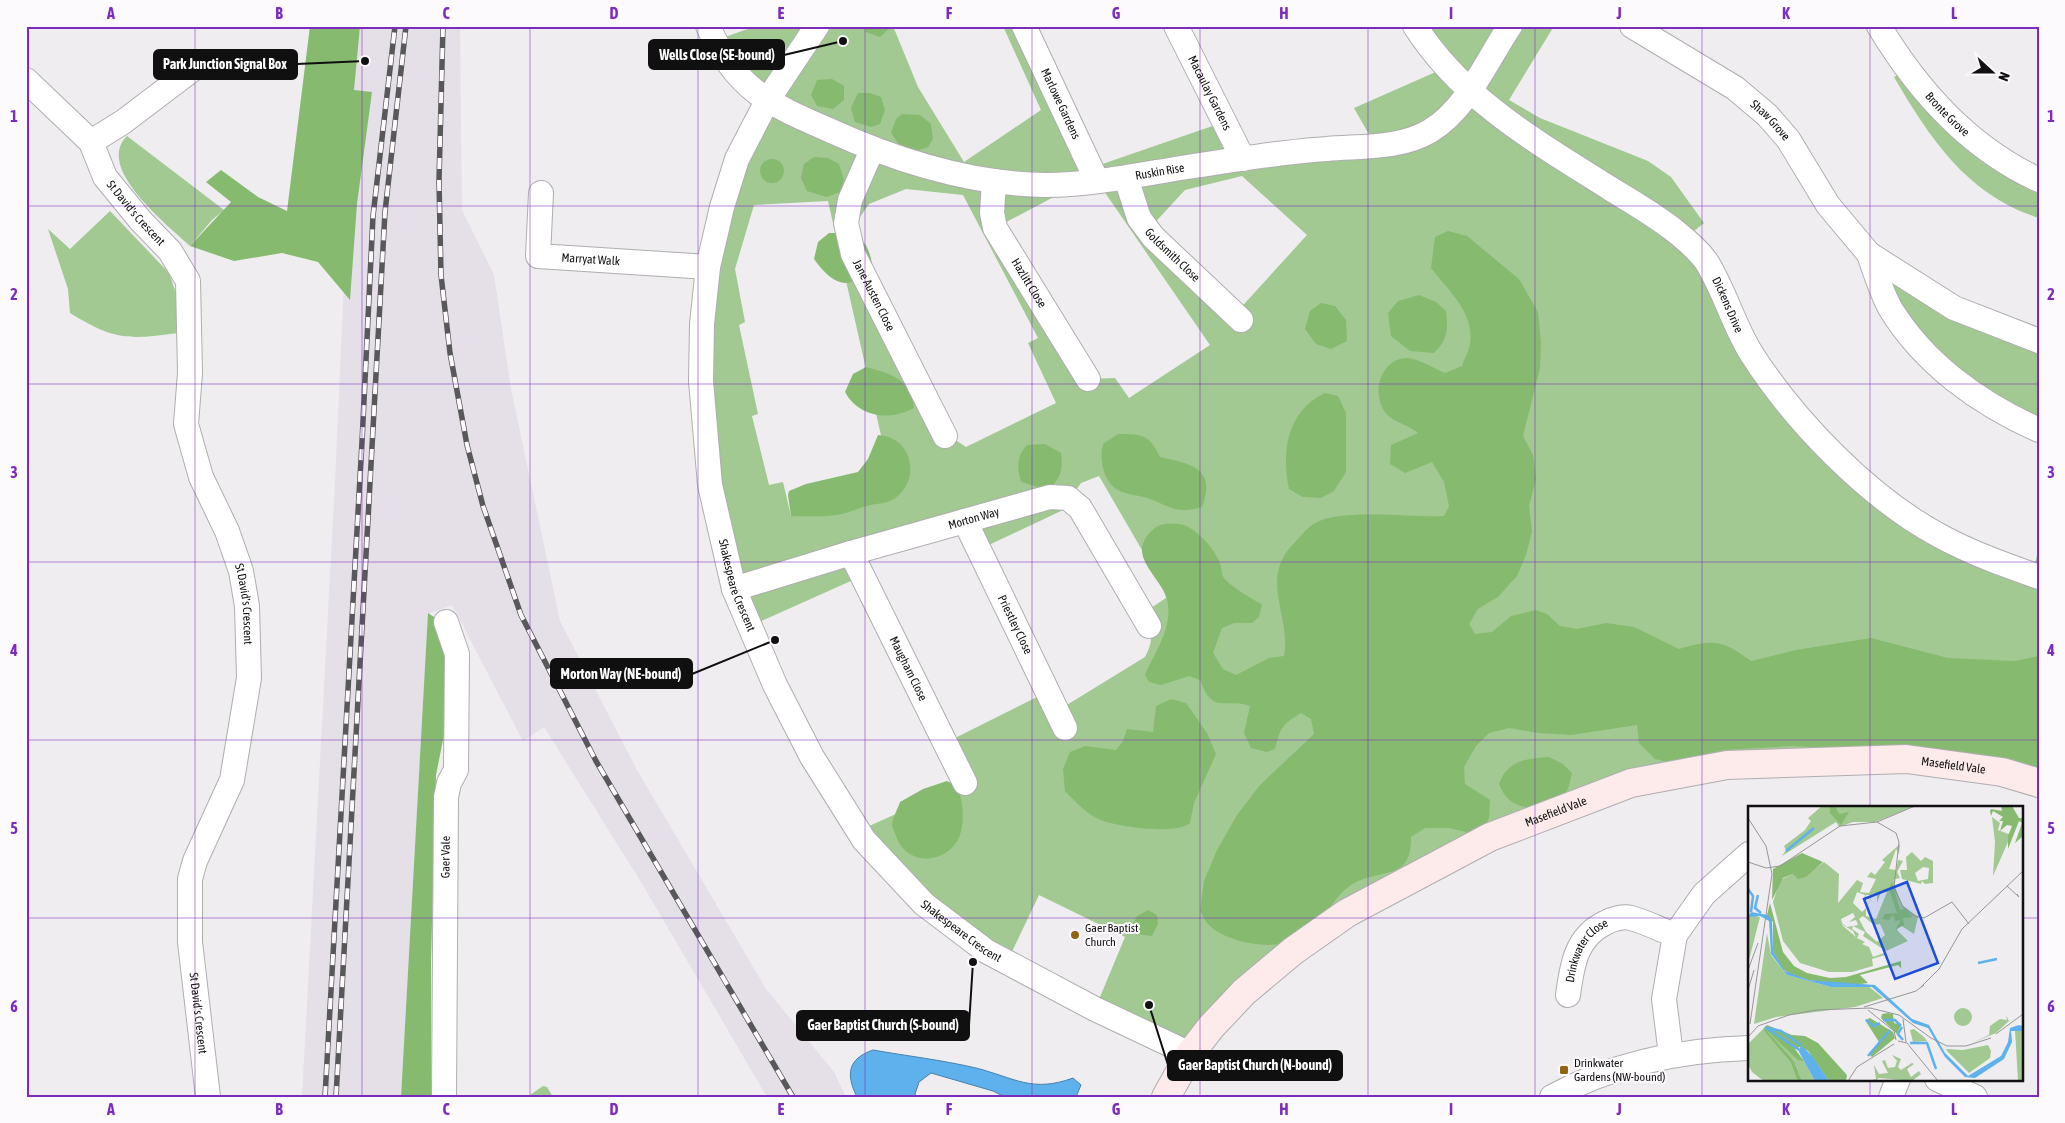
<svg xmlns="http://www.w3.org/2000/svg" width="2065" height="1123" viewBox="0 0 2065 1123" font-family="'Asap Condensed',sans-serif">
	<rect width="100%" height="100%" fill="#efedf0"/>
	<path fill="#e5dfe8" d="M323 26H460L462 210 494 275 511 389 560 621 637 770 766 989 834 1072 846 1097H767L644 887 544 727 523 741 452 605 428 614 401 1097H302L335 482 346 236Z"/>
	<g fill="#a1c991" fill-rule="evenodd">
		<path d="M756 26H893L918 87 964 162 1041 110 1003 26H1024L1091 168 1224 122 1243 159 1375 145 1354 108 1447 67 1415 26H1554L1509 100 1540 118 1648 161 1671 177 1704 223 1684 239 1739 334 1883 497 2032 574 2039 548V783L1906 759 1631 783 1347 913 1190 1054 1095 1009 1125 937 1039 895 1007 962 858 831 965 783 945 743 1049 691 1057 711 1145 657C1155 638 1151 633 1142 614L1166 598 1164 588 1099 476 1081 483 1061 511 978 550 965 521 851 553 862 576 750 626 710 485 708 267 767 101 714 41ZM1242 176 1307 235 1235 314 1148 230 1185 190ZM1097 181 1210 345 1129 398 1115 378 1088 379 995 228 1082 182ZM906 189 963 195 1038 338 1028 343 1056 403 966 447 954 439 849 233 869 204ZM828 201 894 493 791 516 783 482 769 485 752 416 758 414 739 325 745 322 735 269 754 205Z"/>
		<path d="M1908 69 2039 180V218C1968 196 1930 139 1894 77Z"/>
		<path d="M127 136 224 210 212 220 190 246C169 226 94 168 127 136Z"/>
		<path d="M110 211 169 273 178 299V333C128 340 114 340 70 313L68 289 48 229 70 249Z"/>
		<path d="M1876 277 1914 285 2039 341V430L1943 372Z"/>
		<path d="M543 1086 547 1087 553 1097H527Z"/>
	</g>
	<g fill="#86bb6f">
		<path d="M310 26H360L354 90 372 92 357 204 350 300 318 262 282 253 234 261 190 246 231 202 206 182 221 170 258 197 287 211Z"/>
		<path d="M864 26H889V29L880 37 866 32Z"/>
		<path d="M832 79 844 86V100L833 109 817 106 811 95 817 80Z"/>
		<path d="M858 93H870L881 97 885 110 880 124 871 127 855 122 851 108Z"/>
		<path d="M902 114 920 115 931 124 933 139 928 147 913 152 900 146 891 133 896 119Z"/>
		<path d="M814 157 828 158 839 164 844 180 840 192 827 197 807 191 801 178 804 164Z"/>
		<circle cx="772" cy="171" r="12"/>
		<path d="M1448 231 1467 236 1519 279 1538 312 1541 342 1540 368 1523 436 1533 455 1536 479 1529 506 1532 531 1526 555 1517 576 1498 597 1478 609 1469 624 1475 634 1492 632 1511 616 1536 610 1547 614 1560 626 1577 629 1606 623 1634 627 1679 649C1714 639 1722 640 1751 661L1796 650 1871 638 1948 658 2015 661 2039 656V773L1850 749 1791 746 1724 750 1676 764 1655 759 1639 743 1637 725 1571 735 1538 733 1509 728 1489 733 1476 746 1464 767 1465 784 1490 800 1489 818 1485 828 1470 833 1449 828H1425L1411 837C1412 883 1379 867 1351 885 1336 895 1328 913 1315 924 1309 930 1301 937 1294 940 1272 951 1228 942 1211 927 1206 923 1203 916 1200 911L1204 881 1217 850 1237 815 1260 785 1314 734 1311 719 1301 713C1282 724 1280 729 1275 749L1267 752 1251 748 1244 733 1250 706C1225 697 1213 716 1200 680L1189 676 1161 685 1149 682 1145 675C1155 651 1171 632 1168 604 1165 580 1129 560 1147 536 1156 524 1163 523 1177 524 1194 524 1214 548 1220 563 1222 568 1221 574 1224 578 1229 585 1253 600 1262 604L1259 617 1252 623H1234L1222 628 1213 653 1223 669 1236 675 1269 658 1284 656C1289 631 1277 607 1277 581 1278 564 1284 553 1296 541 1301 536 1306 529 1312 525 1336 507 1413 518 1444 516L1449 506 1444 482 1432 462 1405 473 1390 464 1391 445 1418 433C1408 424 1390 422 1383 409 1372 390 1382 360 1405 358 1416 357 1435 369 1445 373L1462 366C1464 359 1469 351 1470 344 1475 313 1448 290 1431 268L1435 237Z"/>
		<path d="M829 233C856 233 866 235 872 263 852 294 833 286 814 259L818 242Z"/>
		<path d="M1419 295 1436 302 1446 311C1448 330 1448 339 1434 353L1410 351 1391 336 1388 313 1398 301Z"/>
		<path d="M1321 303 1335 306 1346 320 1347 341 1331 349 1316 344 1305 329 1310 311Z"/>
		<path d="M866 367C891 374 911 378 914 408 890 421 859 418 845 392L853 374Z"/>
		<path d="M1325 393 1338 396 1346 413V472L1334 491 1321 498 1303 497 1289 489C1281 451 1287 411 1325 393Z"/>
		<path d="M1118 434C1142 434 1149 434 1160 457 1190 464 1217 467 1202 507 1175 515 1171 506 1147 498 1138 495 1128 495 1120 491 1103 483 1099 459 1103 444Z"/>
		<path d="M878 435C915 437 922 485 890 501 884 504 877 503 871 505 860 507 849 513 837 515 822 517 806 516 791 516L788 495 789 491 806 484 858 472 868 459Z"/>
		<path d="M1045 444 1061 453C1063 467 1062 475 1052 486L1038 487 1021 482C1017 467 1016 457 1027 445Z"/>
		<path d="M428 613 437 619 445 651 447 720 436 775 431 960V1097H401Z"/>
		<path d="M1171 699 1186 703 1207 733 1216 754 1194 803 1190 823C1176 835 1118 827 1101 820 1087 815 1075 801 1065 791L1063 769 1070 752 1085 746 1116 750 1123 741 1127 729 1153 732 1156 706Z"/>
		<path d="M1549 757 1563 764 1572 773C1570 783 1568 793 1560 801 1557 803 1553 804 1549 805 1527 812 1507 806 1499 784 1508 760 1525 759 1549 757Z"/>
		<path d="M947 781 957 786C963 801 965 819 960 835 949 864 909 867 897 839 896 834 892 828 892 824 893 817 898 808 900 802L923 789Z"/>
		<path d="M1148 910 1157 915 1158 924 1152 936 1136 934 1132 926 1137 916Z"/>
	</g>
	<path fill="#5eb1ed" stroke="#4781ab" d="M873 1050C907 1056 942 1060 976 1068 1015 1078 1032 1093 1073 1078L1081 1085 1076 1097H1005L993 1091 931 1073 919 1082 915 1094 916 1097H857C846 1075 847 1059 873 1050Z"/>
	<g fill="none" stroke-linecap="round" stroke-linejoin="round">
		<defs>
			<g id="street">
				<path id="s1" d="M708 26C735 89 769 104 829 130 897 161 969 184 1045 185 1091 185 1137 175 1181 168 1213 163 1245 158 1277 154 1294 152 1310 150 1327 149 1361 146 1400 149 1430 131 1467 109 1487 60 1510 26"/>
				<path id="s2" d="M817 26 767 101 737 159 722 207 708 267 702 324 701 381 710 485 734 589 775 685 812 757 864 840 924 904 986 951 1095 1009 1190 1054"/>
				<path id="s3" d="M1024 26 1097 181"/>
				<path id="s4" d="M1176 26 1243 159"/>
				<path id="s5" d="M1415 26C1463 101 1537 142 1611 189 1632 202 1655 215 1675 231 1685 239 1698 250 1706 261 1724 289 1733 324 1751 353 1794 421 1869 498 1940 536 1971 553 2005 565 2039 577"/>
				<path id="s6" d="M1632 26 1735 88 1767 115 1788 139 1828 205 1869 254 1954 308 2039 341"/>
				<path id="s7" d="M1879 26C1918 91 1969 148 2039 180"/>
				<path id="s8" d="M26 80 91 142 105 177 141 221 170 251 188 281 190 373 186 424 201 477 227 531 241 571 247 606 249 678 232 780 195 861 190 879V942L208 1097"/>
				<path d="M91 142 123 122 197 66"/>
				<path id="s9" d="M872 150 850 200 846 223 853 254 945 436"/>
				<path id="s10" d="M1126 178 1139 218 1153 237 1241 320"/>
				<path id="s11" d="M994 181 992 213 995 228 1088 379"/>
				<path id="s12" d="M541 193 538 256 708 267"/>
				<path d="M1869 254C1875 272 1881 291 1890 308 1924 364 1980 404 2039 430"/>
				<path id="s13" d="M965 521 1065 728"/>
				<path id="s14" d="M851 553 965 783"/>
				<path id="s15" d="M734 589 851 553 1050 497 1068 498 1080 508 1149 626"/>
				<path id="s16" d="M1568 995C1572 965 1576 937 1605 923 1612 919 1623 916 1631 918 1646 922 1661 930 1675 935"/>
				<path d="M1671 1055 1664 999 1675 935 1704 894 1749 854"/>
				<path d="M1937 1079 1975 1097"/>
				<path id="s17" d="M444 1097 446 797 449 783 456 770 457 654 446 622"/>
				<path d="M1552 1097C1612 1064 1682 1050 1749 1048"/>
				<path d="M1891 1097 1898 1079"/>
			</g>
			<g id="secondary">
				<path id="s18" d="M1166 1097 1190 1054 1211 1027 1244 992 1293 951 1347 913 1490 837 1631 783 1727 765 1906 759 2002 772 2039 783"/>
			</g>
		</defs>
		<use href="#street" stroke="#afadb0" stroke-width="26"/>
		<use href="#secondary" stroke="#afadb0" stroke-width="30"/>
		<use href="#street" stroke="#fff" stroke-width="24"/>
		<use href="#secondary" stroke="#fdebeb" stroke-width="28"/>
		<defs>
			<g id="rail">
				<path d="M443 26 439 181 441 275 450 353 467 445 483 506 521 615 596 761 793 1097"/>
				<path d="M325 1097 362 442 373 216 395 26"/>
				<path d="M336 1097 385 212 406 26"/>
			</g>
		</defs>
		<use href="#rail" stroke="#585759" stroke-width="5.5"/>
		<use href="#rail" stroke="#fcfafd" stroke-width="4" stroke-dasharray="11" stroke-linecap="butt"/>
	</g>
	<path fill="none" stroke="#7b2cbf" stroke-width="1" stroke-opacity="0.55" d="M195 26V1097M362 26V1097M530 26V1097M698 26V1097M865 26V1097M1032 26V1097M1200 26V1097M1368 26V1097M1535 26V1097M1702 26V1097M1870 26V807M26 206H2039M26 384H2039M26 562H2039M26 740H2039M26 918H1749M2021 918H2039M1870 1079V1097"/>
	<g fill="#926311" stroke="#fcfafd" stroke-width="2">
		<circle cx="1075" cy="935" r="5"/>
		<rect x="1559" y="1065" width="10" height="10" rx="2.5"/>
	</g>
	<g text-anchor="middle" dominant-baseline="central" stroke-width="4" stroke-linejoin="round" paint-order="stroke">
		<g font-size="12" fill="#111011" stroke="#fcfafd">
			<text stroke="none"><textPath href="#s4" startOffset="75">Macaulay Gardens</textPath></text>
			<text stroke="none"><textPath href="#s3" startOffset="86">Marlowe Gardens</textPath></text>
			<text stroke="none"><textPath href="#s7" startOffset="112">Bronte Grove</textPath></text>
			<text stroke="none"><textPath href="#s6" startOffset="168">Shaw Grove</textPath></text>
			<text stroke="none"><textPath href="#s1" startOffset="505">Ruskin Rise</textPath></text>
			<text stroke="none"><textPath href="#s8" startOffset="175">St David's Crescent</textPath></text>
			<text stroke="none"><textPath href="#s10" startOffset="92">Goldsmith Close</textPath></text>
			<text stroke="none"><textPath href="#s12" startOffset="116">Marryat Walk</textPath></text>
			<text stroke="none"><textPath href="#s11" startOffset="112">Hazlitt Close</textPath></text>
			<text stroke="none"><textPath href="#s9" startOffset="156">Jane Austen Close</textPath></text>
			<text stroke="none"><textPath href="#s5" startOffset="426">Dickens Drive</textPath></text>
			<text stroke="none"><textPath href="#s15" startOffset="250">Morton Way</textPath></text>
			<text stroke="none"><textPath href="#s2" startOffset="590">Shakespeare Crescent</textPath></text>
			<text stroke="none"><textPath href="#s8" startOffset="595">St David's Crescent</textPath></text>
			<text stroke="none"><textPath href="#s13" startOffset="115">Priestley Close</textPath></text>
			<text stroke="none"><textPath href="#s14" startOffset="129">Maugham Close</textPath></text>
			<text stroke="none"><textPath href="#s18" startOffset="899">Masefield Vale</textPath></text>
			<text stroke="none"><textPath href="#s18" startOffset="494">Masefield Vale</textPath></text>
			<text stroke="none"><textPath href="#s17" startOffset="240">Gaer Vale</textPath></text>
			<text stroke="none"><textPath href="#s2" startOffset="1010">Shakespeare Crescent</textPath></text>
			<text stroke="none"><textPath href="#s16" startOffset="50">Drinkwater Close</textPath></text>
			<text stroke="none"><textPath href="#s8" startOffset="1015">St David's Crescent</textPath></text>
		</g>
		<g font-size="12" fill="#111011" stroke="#fcfafd" text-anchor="start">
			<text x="1085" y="928">Gaer Baptist<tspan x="1085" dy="14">Church</tspan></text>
			<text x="1574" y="1063">Drinkwater<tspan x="1574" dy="14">Gardens (NW-bound)</tspan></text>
		</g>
	</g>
	<g transform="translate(1748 806)">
		<rect width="275" height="275" fill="#efedf0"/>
		<path d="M74 0H167L127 16H105L91 21 88 16 34 50 38 44 36 40 57 24 63 15 60 12ZM244 11 252 17 250 24 263 29 245 70 247 36ZM152 38 151 48 148 43 141 63 148 64 150 54 155 55 149 66 152 72 147 73 146 78 153 98 170 111 166 128 152 119 149 124 160 135 138 145 115 130 117 126 105 120 104 123 111 128 109 132 117 136 114 138 121 141 125 151 136 147 137 149 124 153 125 160 104 166H81L52 157 35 135 25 96 32 74 45 68 59 69 76 56 91 68 90 97 109 74 115 77 112 86 121 87 128 73 119 71 123 66 127 69 137 56 134 54ZM109 86 117 89 115 98 118 89H123L121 99 124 88 129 87V97L133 86H139L128 113 118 110V102L114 106 105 97ZM105 107 107 111 101 116 108 114 110 119 99 121 95 118V119L105 125 108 131 95 120 93 113ZM115 110 126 119 132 118 137 129 129 136 118 126 111 113ZM164 46 173 55 177 51 185 55V77L177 78 174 75 173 78 154 73 152 64H159L158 51ZM175 61 181 62 180 73 170 75 167 67ZM4 109 12 111 0 158V112ZM19 127 23 149 39 169 83 181 119 179 135 192 107 201 28 211 6 218ZM206 211a9 9 0 1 1 18 0a9 9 0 1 1-18 0ZM258 209 261 215 248 227 224 237 241 229 242 220 252 213 259 214ZM15 223 43 257 49 275H16L4 266 0 258V238ZM166 223 176 231 179 235 165 236 162 224ZM267 224 275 225V275H270ZM18 225 56 255 67 275H54L46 255ZM240 239 243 245 242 252 221 267 199 245 198 243 215 244ZM144 249 153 253 150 261 153 264 164 257 166 258 159 263 163 271 171 265 173 268 164 275 131 272 127 275H121L128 273 126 259 131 268 140 267 134 255 137 254 140 262 147 261 149 255Z" fill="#a1c991" fill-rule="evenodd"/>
		<path d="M82 0H87L91 8 101 6 93 19 82 7ZM253 0H264L271 12H275V30L267 37 274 17 271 15 260 43V30L264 20 259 19 252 25 255 15H251L255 11 245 5 243 10 242 5 243 3 254 5ZM54 47 75 56 58 71 50 73 45 68 35 72 24 94 25 63ZM144 76 152 104 157 103 165 111 155 112 156 119 147 124 153 114 147 115 145 109 141 114 134 113 137 108 149 107 141 83ZM22 97 35 146 46 160 59 167 82 172 98 171 153 155V162L150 159 112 169 120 177 105 179 60 174 42 168 35 163 25 145V116L19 109ZM140 207 145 208 146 217 153 219 149 228 133 212 134 208ZM122 212 145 226 147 232 124 251 122 249 131 236 117 214ZM19 219 44 229 57 230 70 237 99 269 98 275H81L60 245 52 241 47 243 56 255 50 254 19 225 46 255 54 275H49L43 257 17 226 15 223Z" fill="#86bb6f"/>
		<path d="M3 106 20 109 24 114 25 145 37 165 60 174 127 179 164 213 181 219 197 247 220 270 253 250 260 236 262 222 271 219 275 220V225H263L264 236 256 253 227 272 217 271 197 251 180 222 165 217 124 181H83L39 169 23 148 21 115 12 110 0 111ZM53 239 64 250 81 275H67L51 246Z" fill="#5eb1ed"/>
		<path fill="none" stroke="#5eb1ed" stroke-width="2.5" d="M38 45 66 22M0 83 5 90 3 106M10 89 7 102 13 107M230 157 249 153M118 214 126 220 132 217M135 214H147L153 220M17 221 53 245M154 221 150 228 155 234M20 222 33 225 53 239M162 237H179L188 263M120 250 142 224"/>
		<path fill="none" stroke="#969597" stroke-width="1" d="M0 12 18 40 24 68 2 218M129 16 148 27 151 36 146 81 155 101 167 110 176 112 204 96 221 118M0 56 18 62 32 60 92 20 129 16 167 0M259 80 271 91 269 88M191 163 214 123 275 65M0 164 10 137M173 181 192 162M0 184 6 164M116 201 168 185 176 179M120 204 146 225 148 234M155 213 158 236M248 228 275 208M0 231 10 220 41 209 68 204 122 202 151 209 183 232 199 240H218L243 232M150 235 159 237 190 275M100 275 109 261 146 238"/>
		<path fill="#1d4ed8" fill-opacity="0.15" stroke="#1d4ed8" stroke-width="2.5" d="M159 76 190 157 147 173 116 93Z"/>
		<rect width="275" height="275" fill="none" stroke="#111011" stroke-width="2.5"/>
	</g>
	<path fill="none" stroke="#111011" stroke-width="2" d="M843 41L784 55M365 61L297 64M775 640L692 674M973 962L969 1025M1149 1005L1168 1065"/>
	<g fill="#111011" stroke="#fcfafd" stroke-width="2">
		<circle cx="843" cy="41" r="5"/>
		<circle cx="365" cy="61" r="5"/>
		<circle cx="775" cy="640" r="5"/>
		<circle cx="973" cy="962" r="5"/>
		<circle cx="1149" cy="1005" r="5"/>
	</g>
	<g fill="#111011" stroke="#111011" stroke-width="2">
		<rect x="649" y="40" width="135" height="29" rx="5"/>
		<rect x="154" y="50" width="143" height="29" rx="5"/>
		<rect x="551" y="659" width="141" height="29" rx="5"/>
		<rect x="797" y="1011" width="172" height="29" rx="5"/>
		<rect x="1168" y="1051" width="174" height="29" rx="5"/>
	</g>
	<g font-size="14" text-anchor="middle" font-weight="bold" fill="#fff">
		<text x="717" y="60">Wells Close (SE-bound)</text>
		<text x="225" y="69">Park Junction Signal Box</text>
		<text x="621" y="679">Morton Way (NE-bound)</text>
		<text x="883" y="1030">Gaer Baptist Church (S-bound)</text>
		<text x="1255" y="1070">Gaer Baptist Church (N-bound)</text>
	</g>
	<rect width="2065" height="1123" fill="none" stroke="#fcfafd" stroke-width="55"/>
	<g transform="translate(1992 72) rotate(111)" stroke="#fcfafd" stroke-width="4" paint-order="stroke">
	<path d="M0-4L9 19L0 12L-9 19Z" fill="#111011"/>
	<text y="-8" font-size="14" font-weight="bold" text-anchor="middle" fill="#111011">N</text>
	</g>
	<rect x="28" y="28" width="2010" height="1068" fill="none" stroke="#7b2cbf" stroke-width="2"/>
	<g font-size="16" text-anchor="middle" font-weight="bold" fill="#7b2cbf">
		<text x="111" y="19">A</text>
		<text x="279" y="19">B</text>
		<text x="446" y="19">C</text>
		<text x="614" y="19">D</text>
		<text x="781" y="19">E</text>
		<text x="949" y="19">F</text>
		<text x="1116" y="19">G</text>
		<text x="1284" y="19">H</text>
		<text x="1451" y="19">I</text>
		<text x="1619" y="19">J</text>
		<text x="1786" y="19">K</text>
		<text x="1954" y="19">L</text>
		<text x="14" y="122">1</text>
		<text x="2051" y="122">1</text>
		<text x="14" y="300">2</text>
		<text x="2051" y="300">2</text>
		<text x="14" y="478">3</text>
		<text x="2051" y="478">3</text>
		<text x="14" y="656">4</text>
		<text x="2051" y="656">4</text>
		<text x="14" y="834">5</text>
		<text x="2051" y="834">5</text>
		<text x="14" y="1012">6</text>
		<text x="2051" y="1012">6</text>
		<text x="111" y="1115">A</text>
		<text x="279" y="1115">B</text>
		<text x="446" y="1115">C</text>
		<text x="614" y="1115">D</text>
		<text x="781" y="1115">E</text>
		<text x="949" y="1115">F</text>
		<text x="1116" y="1115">G</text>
		<text x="1284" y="1115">H</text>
		<text x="1451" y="1115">I</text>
		<text x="1619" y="1115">J</text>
		<text x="1786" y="1115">K</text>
		<text x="1954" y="1115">L</text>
	</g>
</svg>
